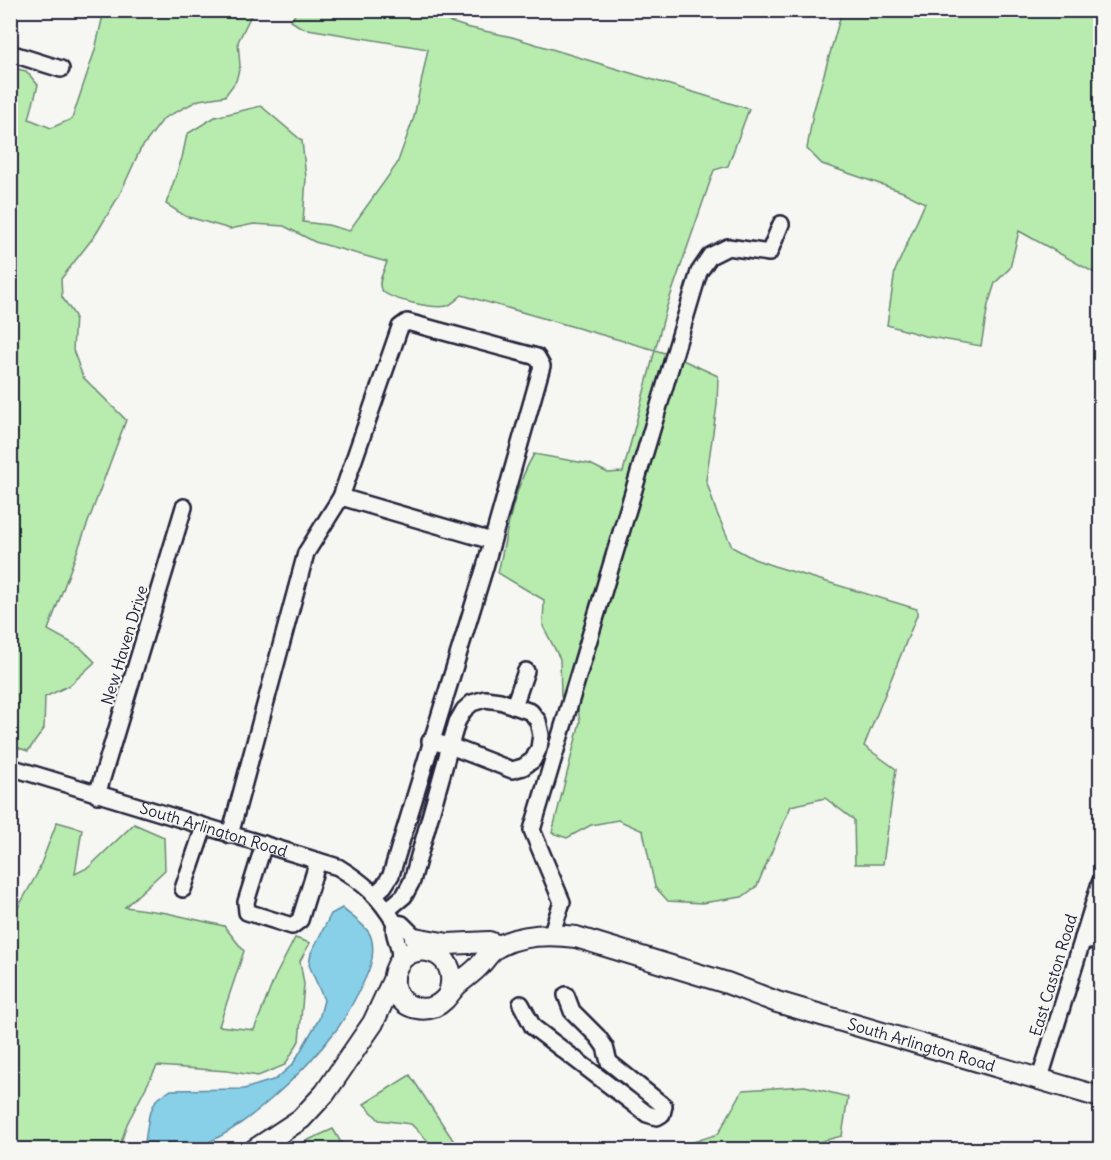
<svg xmlns="http://www.w3.org/2000/svg" width="1111" height="1160" viewBox="0 0 1111 1160" font-family="Delius,sans-serif">
	<rect width="100%" height="100%" fill="#f6f6f2"/>
	<filter id="ink" filterUnits="userSpaceOnUse"><feTurbulence type="fractalNoise" baseFrequency=".0167" numOctaves="2"/><feDisplacementMap in="SourceGraphic" scale="12" xChannelSelector="R" yChannelSelector="G"/><feConvolveMatrix kernelMatrix="1 2 1 2 8 2 1 2 1" color-interpolation-filters="sRGB"/></filter>
	<g filter="url(#ink)">
		<g fill="#b7ecae" stroke="#6c8774" stroke-width="1.5">
			<path d="M104 11H253L238 42 240 66 236 81 225 96 199 100 164 118 140 150 120 194 96 234 61 279 62 297 75 316 73 350 83 377 126 420 48 630 81 648 95 662 70 685 45 697 44 729 28 751 10 745 12 581 10 576 11 72 12 68 26 71 38 85 29 119 51 128 72 119 95 50Z"/>
			<path d="M297 11H416L466 27 512 37 749 109 728 166 714 170 667 306 655 350 674 356 718 376 717 405 706 480 716 511 732 547 754 559 774 566 917 609V615L864 746 896 769 883 864H855L854 820 825 798 791 806 757 886 742 897 702 903 668 901 655 887 643 831 618 820 591 825 567 838 552 833 580 722 578 710 561 696 560 659 543 626 544 600 498 573C507 533 513 489 534 454L590 464 608 473 623 472 655 350 462 295C457 299 452 304 447 306 435 309 387 300 381 289 377 282 385 269 387 262L315 242 284 226 254 224 230 229 185 216 166 204 182 158 187 134 215 117 261 106 302 141 306 178 303 222 328 225 349 231 397 164 414 117 428 49 302 28 291 21Z"/>
			<path d="M842 11H1100V276L1019 231 1010 268 995 283 988 305 981 346 925 336 887 325 895 271 925 203 903 192 822 164 807 149 813 113Z"/>
			<path d="M57 822 82 829 75 874 89 867 134 824 164 837 165 870 125 907 167 913 224 926 244 951 219 1026 254 1030 275 977 295 938 310 943 300 961 304 984 299 1041 285 1065 258 1076 227 1071 157 1066 127 1124 119 1149H11V920L37 874Z"/>
			<path d="M410 1075 459 1149H436L411 1124 379 1120 364 1104Z"/>
			<path d="M805 1086 848 1097 842 1136 790 1149H677L678 1147 718 1134 743 1090Z"/>
			<path d="M333 1129 345 1149H293L304 1142Z"/>
		</g>
		<path fill="#87d0e7" stroke="#5f8aa2" stroke-width="1.5" d="M342 908C351 916 367 926 371 937 377 957 367 976 358 993 352 1005 345 1018 337 1029 306 1070 240 1136 190 1149 176 1152 158 1150 144 1149L149 1115 156 1100 171 1090 244 1089 276 1079 293 1064 319 1019 324 1000 309 965 311 953 331 914Z"/>
		<g fill="none" stroke-linecap="round" stroke-linejoin="round">
			<defs>
				<g id="minor">
					<path d="M10 53 61 69"/>
					<path d="M341 497 492 541"/>
					<path d="M514 706 526 671"/>
					<path id="s1" d="M10 767 338 867C364 883 379 896 395 923L402 924 422 944"/>
					<path d="M97 795 184 507"/>
					<path d="M230 835 306 553 341 497 400 327 407 322 537 357 542 366 485 567 391 875 384 886 375 894"/>
					<path d="M264 844 246 902 247 912 292 926 300 920 318 861"/>
					<path d="M183 889 204 827"/>
					<path d="M387 910 404 896 412 881 450 746 457 722 464 710 472 703 485 699 500 701 531 712 538 721 541 735 539 748 533 760 523 767 512 770 450 746 430 741"/>
					<path d="M395 923C391 937 404 947 398 963"/>
					<path d="M551 935 562 902 532 830 699 272 710 256 728 247 769 253 781 224"/>
					<path d="M1083 938 1100 943"/>
					<path d="M521 1004 533 1027 647 1114 657 1117 662 1114 664 1106 609 1062 605 1047 598 1037 572 1011 566 995"/>
					<path d="M1040 1078 1100 883"/>
				</g>
				<g id="major">
					<path d="M415 938 448 944 489 942 499 946"/>
					<path id="s2" d="M449 993C463 949 407 935 395 971 392 980 394 990 399 997 410 1011 431 1013 444 1000 449 995 453 988 459 983 466 977 474 972 480 965 486 959 490 950 499 946 522 934 551 934 576 937L727 983 777 1002 1100 1097"/>
					<path d="M254 1150 301 1119 325 1093 373 1023 394 978"/>
				</g>
			</defs>
			<use href="#minor" stroke="#22223b" stroke-width="20"/>
			<use href="#major" stroke="#22223b" stroke-width="24"/>
			<use href="#minor" stroke="#f6f6f2" stroke-width="15"/>
			<use href="#major" stroke="#f6f6f2" stroke-width="20"/>
		</g>
	</g>
	<g text-anchor="middle" dominant-baseline="central" stroke-width="4.5" stroke-linejoin="round" paint-order="stroke">
		<g font-size="16" fill="#22223b" stroke="#f6f6f2">
			<text transform="translate(124 645) rotate(-73)">New Haven Drive</text>
			<text stroke="none"><textPath href="#s1" startOffset="213">South Arlington Road</textPath></text>
			<text transform="translate(1053 975) rotate(-73)">East Caston Road</text>
			<text stroke="none"><textPath href="#s2" startOffset="692">South Arlington Road</textPath></text>
		</g>
	</g>
	<rect width="1111" height="1160" fill="none" stroke="#f6f6f2" stroke-width="36"/>
	<rect x="18" y="18" width="1075" height="1124" fill="none" stroke="#22223b" stroke-width="2" filter="url(#ink)"/>
</svg>
